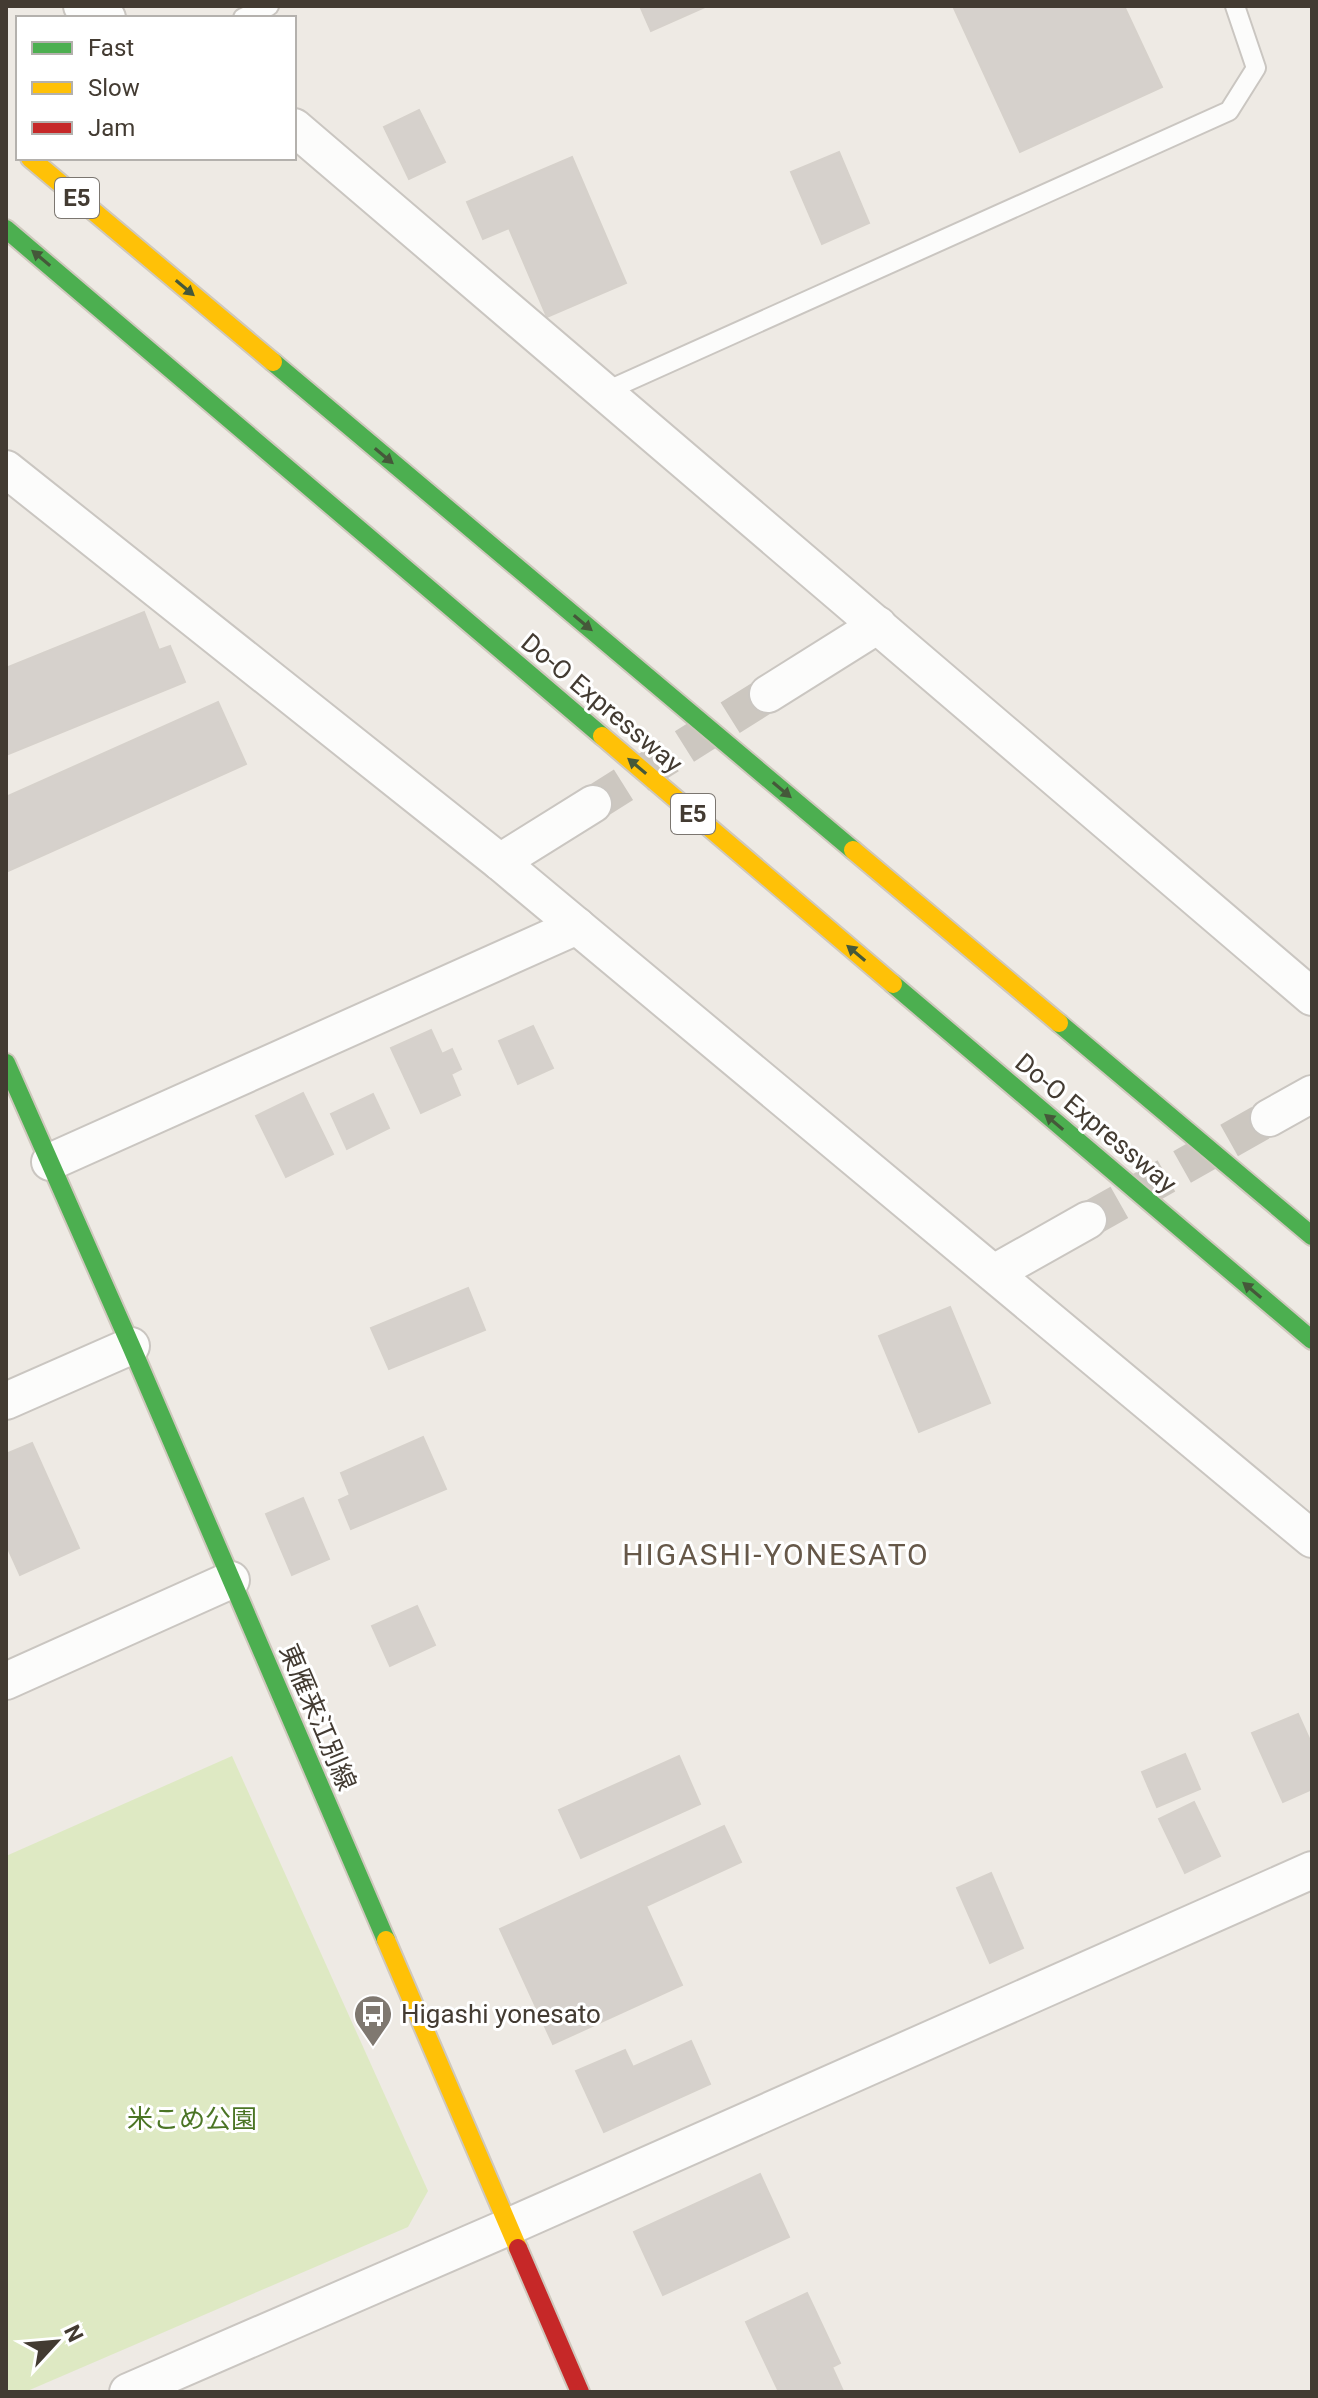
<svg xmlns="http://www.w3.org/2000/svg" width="1318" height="2398" viewBox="0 0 1318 2398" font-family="Roboto,'Noto Sans JP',sans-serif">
	<rect width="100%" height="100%" fill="#eeeae4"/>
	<path fill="#dee9c3" d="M232 1756 428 2191 408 2227 25 2392H6V1856Z"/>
	<g fill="#d6d1cc" stroke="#d6d1cb" stroke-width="2">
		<path d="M640 6H707L651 31Z"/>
		<path d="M953 6H1124L1162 87 1020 152Z"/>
		<path d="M419 110 445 162 409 179 384 127Z"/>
		<path d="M839 152 869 223 822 244 791 172Z"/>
		<path d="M572 157 626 283 547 317 509 228 483 239 467 202Z"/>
		<path d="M144 612 159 650 170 646 185 682 6 755V668Z"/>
		<path d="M218 702 246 764 6 872V797Z"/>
		<path d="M533 1026 553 1068 518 1084 499 1041Z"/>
		<path d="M431 1030 442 1054 452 1049 461 1069 451 1074 460 1095 421 1113 391 1048Z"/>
		<path d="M303 1093 333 1154 286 1177 256 1116Z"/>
		<path d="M373 1094 389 1128 347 1149 331 1114Z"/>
		<path d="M468 1288 485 1330 389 1369 371 1328Z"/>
		<path d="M950 1307 990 1403 919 1432 879 1336Z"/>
		<path d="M423 1437 446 1489 351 1529 339 1500 350 1495 341 1473Z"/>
		<path d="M32 1443 79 1548 20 1575 6 1544V1454Z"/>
		<path d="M303 1498 329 1559 292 1575 266 1514Z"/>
		<path d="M417 1606 435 1645 390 1666 372 1626Z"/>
		<path d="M1298 1714 1312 1745V1789L1283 1802 1252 1733Z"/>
		<path d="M1185 1754 1200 1789 1157 1807 1142 1772Z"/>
		<path d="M679 1756 700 1804 581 1858 559 1810Z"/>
		<path d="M1194 1802 1220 1856 1185 1873 1159 1819Z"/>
		<path d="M724 1826 741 1862 646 1906 682 1985 553 2044 500 1929Z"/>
		<path d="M991 1873 1023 1948 990 1963 957 1888Z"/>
		<path d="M691 2041 710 2084 604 2132 576 2071 625 2050 633 2067Z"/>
		<path d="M760 2174 789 2237 663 2295 634 2232Z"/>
		<path d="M807 2293 840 2363 832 2367 843 2391 840 2392H779L746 2322Z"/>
	</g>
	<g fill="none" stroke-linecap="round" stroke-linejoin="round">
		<g stroke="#ccc7c0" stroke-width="36" stroke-dasharray="36 18" stroke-linecap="butt">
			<path d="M593 804 768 694"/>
			<path d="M1088 1220 1269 1118"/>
		</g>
		<defs>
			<g id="lane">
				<path d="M243 18 269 6"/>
				<path d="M604 392 1229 111 1256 68 1235 6"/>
			</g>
			<g id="street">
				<path d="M82 6 107 18"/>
				<path d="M294 127 1312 997"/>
				<path d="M6 469 500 862 1312 1539"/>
				<path d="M768 694 878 625"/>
				<path d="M500 862 593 804"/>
				<path d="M1269 1118 1312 1094"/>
				<path d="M50 1162 577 926"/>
				<path d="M994 1273 1088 1220"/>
				<path d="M6 1401 131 1346"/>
				<path d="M6 1681 231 1580"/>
				<path d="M128 2392 508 2227 1312 1870"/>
			</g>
			<g id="fast">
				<path d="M6 229 602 736"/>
				<path d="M273 362 853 850"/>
				<path d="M893 984 1312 1340"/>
				<path d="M1059 1023 1312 1236"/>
				<path d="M6 1063 131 1346 386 1940"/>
			</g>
			<g id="slow">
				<path d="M30 158 273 362"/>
				<path d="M602 736 893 984"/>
				<path d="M853 850 1059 1023"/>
				<path d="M386 1940 518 2248"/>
			</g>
			<path id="jam" d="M518 2248 580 2392"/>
		</defs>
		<use href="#lane" stroke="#cac6c1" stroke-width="22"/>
		<use href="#street" stroke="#cac6c1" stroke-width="40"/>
		<use href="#fast" stroke="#cfc8bd" stroke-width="22"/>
		<use href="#slow" stroke="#cfc8bd" stroke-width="22"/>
		<use href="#jam" stroke="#cfc8bd" stroke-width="22"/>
		<use href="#lane" stroke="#fcfcfb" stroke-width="18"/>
		<use href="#street" stroke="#fcfcfb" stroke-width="36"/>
		<use href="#fast" stroke="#4caf50" stroke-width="18"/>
		<use href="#slow" stroke="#ffc107" stroke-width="18"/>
		<use href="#jam" stroke="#c62828" stroke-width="18"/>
	</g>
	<defs><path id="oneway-solid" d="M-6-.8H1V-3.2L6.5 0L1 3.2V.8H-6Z" transform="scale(2)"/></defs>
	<g fill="#45583a">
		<use href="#oneway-solid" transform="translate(41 258) rotate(-140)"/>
		<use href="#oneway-solid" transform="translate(185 288) rotate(40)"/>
		<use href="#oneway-solid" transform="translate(384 456) rotate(40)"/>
		<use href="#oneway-solid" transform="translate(583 623) rotate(40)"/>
		<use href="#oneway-solid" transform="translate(637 766) rotate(-140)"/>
		<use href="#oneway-solid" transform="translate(782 790) rotate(40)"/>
		<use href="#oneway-solid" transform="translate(856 953) rotate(-140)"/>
		<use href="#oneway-solid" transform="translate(1054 1122) rotate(-140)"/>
		<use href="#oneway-solid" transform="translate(1252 1290) rotate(-140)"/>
	</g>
	<defs>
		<symbol id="bus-pin" viewBox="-11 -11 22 30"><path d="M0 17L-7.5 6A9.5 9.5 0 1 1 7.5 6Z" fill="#7f7870" stroke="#fff"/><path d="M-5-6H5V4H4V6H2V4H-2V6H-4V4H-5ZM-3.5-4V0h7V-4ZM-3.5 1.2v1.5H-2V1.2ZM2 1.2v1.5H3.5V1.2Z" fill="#fff"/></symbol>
	</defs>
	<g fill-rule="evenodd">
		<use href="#bus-pin" x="351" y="1992" width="44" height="60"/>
	</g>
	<g text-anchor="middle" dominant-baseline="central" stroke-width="6" stroke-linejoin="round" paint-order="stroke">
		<g fill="#fff" stroke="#7b7670" stroke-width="2">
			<rect x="55" y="178" width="44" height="40" rx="6"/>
			<rect x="671" y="794" width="44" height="40" rx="6"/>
		</g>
		<g font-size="24" font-weight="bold" fill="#433b32">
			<text x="77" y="198">E5</text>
			<text x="693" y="814">E5</text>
		</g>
		<g font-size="26" fill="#433b32" stroke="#fff">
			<text transform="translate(602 703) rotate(40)">Do-O Expressway</text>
			<text transform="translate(1096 1123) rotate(40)">Do-O Expressway</text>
			<text transform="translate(318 1717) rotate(67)">東雁来江別線</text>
		</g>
		<g font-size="26" fill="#433b32" stroke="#fff" text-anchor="start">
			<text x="401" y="2014">Higashi yonesato</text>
		</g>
		<g font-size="26" fill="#4b7525" stroke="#fff">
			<text x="192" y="2119">米こめ公園</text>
		</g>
		<g font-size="30" letter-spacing="2" fill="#665849" stroke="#fff">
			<text x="776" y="1554">HIGASHI-YONESATO</text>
		</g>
	</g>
	<rect width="1318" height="2398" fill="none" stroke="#433b32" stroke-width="16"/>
	<rect x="16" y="16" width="280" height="144" fill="#ffffff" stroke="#b4b1ad" stroke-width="2"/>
	<rect x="32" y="42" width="40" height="12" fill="#4caf50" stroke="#b4b1ad" stroke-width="2"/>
	<text x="88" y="56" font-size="24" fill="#433b32">Fast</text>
	<rect x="32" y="82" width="40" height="12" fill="#ffc107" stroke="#b4b1ad" stroke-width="2"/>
	<text x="88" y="96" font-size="24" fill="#433b32">Slow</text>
	<rect x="32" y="122" width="40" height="12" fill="#c62828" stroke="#b4b1ad" stroke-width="2"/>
	<text x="88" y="136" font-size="24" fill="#433b32">Jam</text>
	<g transform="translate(56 2342) rotate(64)" stroke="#ffffff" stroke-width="6" paint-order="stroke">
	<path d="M0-6L14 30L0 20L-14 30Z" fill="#433b32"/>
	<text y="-12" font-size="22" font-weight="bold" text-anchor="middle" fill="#433b32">N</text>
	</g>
</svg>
